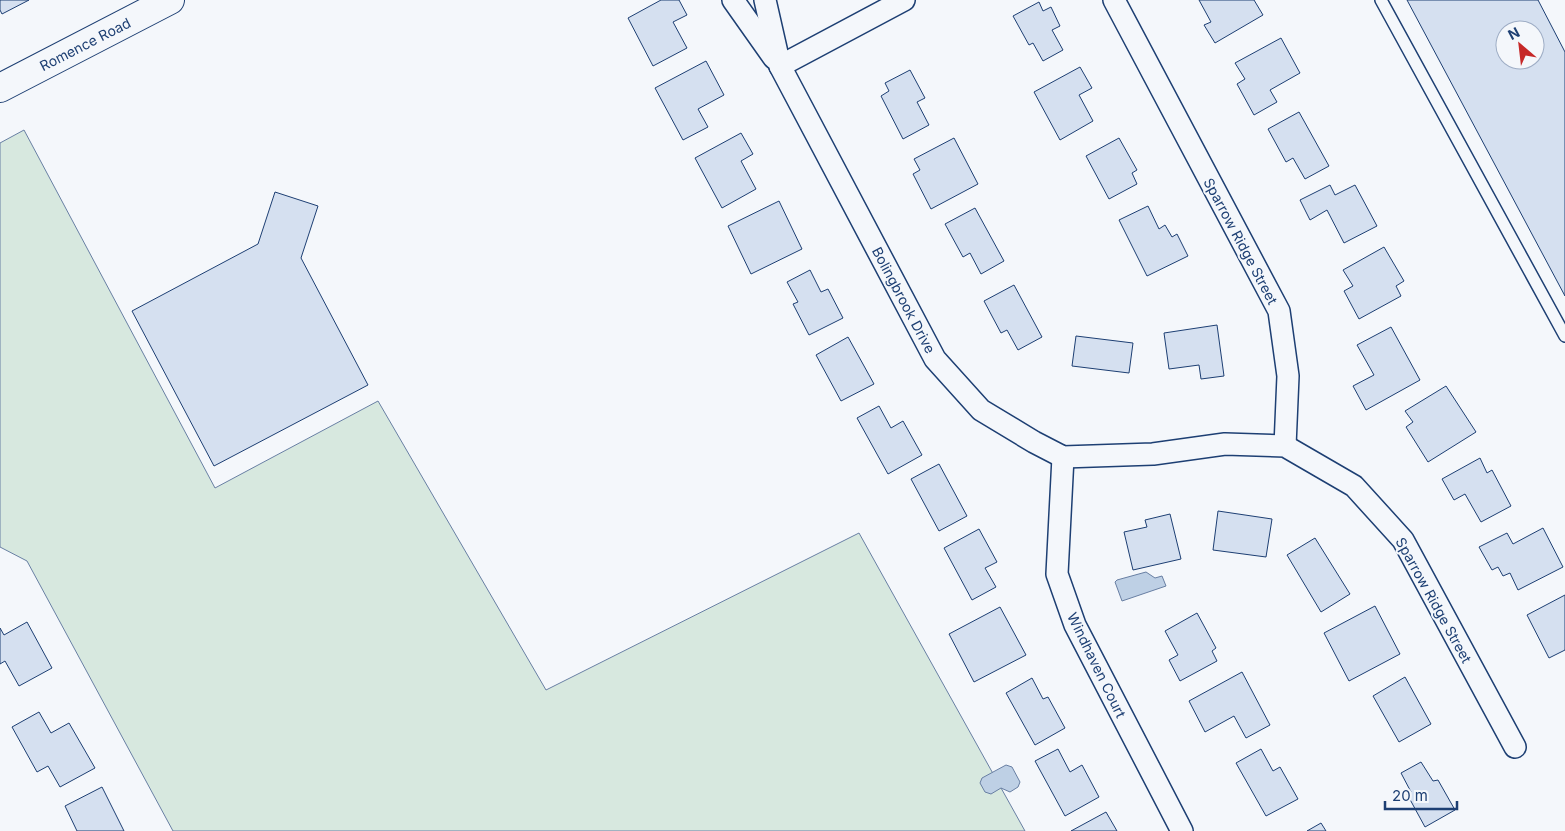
<svg xmlns="http://www.w3.org/2000/svg" width="1565" height="831" viewBox="0 0 1565 831" font-family="Inter,sans-serif">
	<rect width="100%" height="100%" fill="#f4f7fb"/>
	<path fill="#d7e8df" stroke="#687fa3" d="M24 130 215 488 378 401 546 690 859 533 1025 831H173L27 561 0 547V143Z"/>
	<g fill="#bed0e5" stroke="#687fa3">
		<path d="M1146 572 1155 578 1162 576 1166 586 1122 601 1115 582 1117 580Z"/>
		<path d="M1006 765 1012 767 1020 782 1018 787 1010 792 1001 788 991 794 985 792 980 783 982 778Z"/>
	</g>
	<g fill="#d5e0f0" stroke="#1d3f73" fill-rule="evenodd">
		<path d="M0 0H29L2 14 0 10Z"/>
		<path d="M661 0H679L687 15 673 22 687 48 653 66 628 18Z"/>
		<path d="M1199 0H1254L1263 15 1215 43 1204 25 1211 22Z"/>
		<path d="M1407 0H1538L1565 52V296ZM1505 30H1535V60H1505Z"/>
		<path d="M1039 2 1043 11 1051 7 1060 26 1052 30 1063 50 1043 61 1033 43 1029 45 1013 16Z"/>
		<path d="M1281 38 1300 73 1270 90 1277 102 1254 115 1237 84 1245 79 1235 63Z"/>
		<path d="M706 61 724 95 698 109 708 127 683 140 655 88Z"/>
		<path d="M1080 67 1092 88 1079 95 1093 121 1060 140 1034 92Z"/>
		<path d="M910 70 925 98 917 102 929 125 903 139 881 96 889 91 885 83Z"/>
		<path d="M1299 112 1329 166 1305 179 1293 158 1286 162 1268 129Z"/>
		<path d="M741 133 753 154 741 161 756 189 722 208 695 158Z"/>
		<path d="M954 138 978 184 931 209 913 174 920 170 914 159Z"/>
		<path d="M1119 138 1137 170 1132 173 1137 184 1109 199 1086 156Z"/>
		<path d="M1330 185 1335 195 1355 185 1377 226 1344 243 1327 210 1310 220 1300 200Z"/>
		<path d="M275 192 318 206 301 258 368 385 214 466 132 311 258 244Z"/>
		<path d="M779 201 802 249 751 274 728 226Z"/>
		<path d="M1148 206 1159 229 1165 225 1172 237 1177 234 1188 256 1147 276 1119 220Z"/>
		<path d="M975 208 1004 261 981 274 970 253 963 257 945 224Z"/>
		<path d="M1384 247 1404 281 1396 286 1401 296 1359 319 1344 291 1353 286 1343 270Z"/>
		<path d="M810 270 821 292 828 289 843 318 809 335 793 304 798 302 787 282Z"/>
		<path d="M1014 285 1042 337 1018 350 1007 330 1001 333 984 301Z"/>
		<path d="M1217 325 1224 376 1201 379 1199 365 1169 369 1164 333Z"/>
		<path d="M1391 327 1420 380 1366 410 1353 386 1374 375 1357 345Z"/>
		<path d="M1076 336 1133 343 1129 373 1072 366Z"/>
		<path d="M848 337 874 384 841 401 816 355Z"/>
		<path d="M1446 386 1476 432 1428 462 1406 427 1413 422 1405 411Z"/>
		<path d="M879 406 891 428 903 421 922 455 888 474 857 418Z"/>
		<path d="M1480 458 1487 473 1492 470 1511 506 1481 522 1465 494 1454 500 1442 479Z"/>
		<path d="M939 464 967 516 939 531 911 479Z"/>
		<path d="M1218 511 1272 519 1266 557 1213 550Z"/>
		<path d="M1170 514 1181 559 1133 570 1124 532 1147 527 1145 520Z"/>
		<path d="M1543 528 1563 567 1518 590 1510 573 1503 576 1498 567 1492 570 1479 547 1507 533 1513 544Z"/>
		<path d="M979 529 997 562 985 568 996 587 972 600 944 548Z"/>
		<path d="M1315 538 1350 594 1321 612 1287 555Z"/>
		<path d="M1565 595V650L1549 658 1527 615Z"/>
		<path d="M1375 606 1400 654 1349 681 1324 633Z"/>
		<path d="M1000 607 1026 655 974 682 949 634Z"/>
		<path d="M1197 613 1216 648 1212 651 1217 661 1180 681 1169 660 1178 655 1165 631Z"/>
		<path d="M27 622 52 668 19 686 5 661 0 664V628L4 635Z"/>
		<path d="M1242 672 1270 725 1246 738 1234 716 1205 732 1189 701Z"/>
		<path d="M1405 677 1431 724 1399 742 1373 696Z"/>
		<path d="M1032 678 1043 699 1048 697 1065 728 1035 745 1006 693Z"/>
		<path d="M39 712 51 733 69 723 95 768 60 787 48 766 37 772 12 727Z"/>
		<path d="M1058 749 1070 772 1082 765 1099 797 1065 816 1035 761Z"/>
		<path d="M1261 749 1273 771 1280 767 1298 799 1266 816 1236 763Z"/>
		<path d="M1421 762 1433 781 1438 780 1455 810 1425 827 1407 794 1411 792 1401 773Z"/>
		<path d="M102 787 124 831H77L65 806Z"/>
		<path d="M1106 812 1117 831H1071Z"/>
		<path d="M1321 823 1326 831H1307Z"/>
	</g>
	<g fill="none" stroke-linecap="round" stroke-linejoin="round">
		<defs>
			<path id="service" d="M1381 0 1565 336"/>
			<g id="minor">
				<path d="M733 0 774 58"/>
				<path d="M765 0 780 66 935 359 981 410 1034 442 1063 457 1153 454 1225 444 1285 446 1354 486 1403 540 1515 747"/>
				<path d="M1114 0 1279 311 1288 376 1285 446"/>
				<path d="M780 66 904 0"/>
				<path d="M1063 457 1057 574 1075 625 1182 831"/>
			</g>
			<path id="tertiary" d="M0 88 170 0"/>
		</defs>
		<use href="#service" stroke="#1d3f73" stroke-width="14"/>
		<use href="#minor" stroke="#1d3f73" stroke-width="24"/>
		<use href="#tertiary" stroke="#1d3f73" stroke-width="30"/>
		<use href="#service" stroke="#f4f7fb" stroke-width="11"/>
		<use href="#minor" stroke="#f4f7fb" stroke-width="21"/>
		<use href="#tertiary" stroke="#f4f7fb" stroke-width="28"/>
	</g>
	<g text-anchor="middle" dominant-baseline="central" stroke-width="4" stroke-linejoin="round" paint-order="stroke">
		<g font-size="14" fill="#1d3f73" stroke="#f4f7fb">
			<text transform="translate(85 44) rotate(-27)">Romence Road</text>
			<text transform="translate(1241 241) rotate(62)">Sparrow Ridge Street</text>
			<text transform="translate(904 300) rotate(62)">Bolingbrook Drive</text>
			<text transform="translate(1434 600) rotate(61)">Sparrow Ridge Street</text>
			<text transform="translate(1097 665) rotate(64)">Windhaven Court</text>
		</g>
	</g>
	<g transform="translate(1520 45) rotate(332)"><circle r="24" fill="#f4f7fb" stroke="#9eadc5"/>
	<path d="M0-4L9 19L0 12L-9 19Z" fill="#c62828"/>
	<text y="-8" font-size="14" font-weight="bold" text-anchor="middle" fill="#1d3f73">N</text>
	</g>
	<path d="M1385 801v8h72v-8" fill="none" stroke="#1d3f73" stroke-width="2.5"/>
	<text x="1392" y="801" font-size="15" fill="#1d3f73" stroke="#f4f7fb" stroke-width="4" paint-order="stroke">20 m</text>
</svg>
